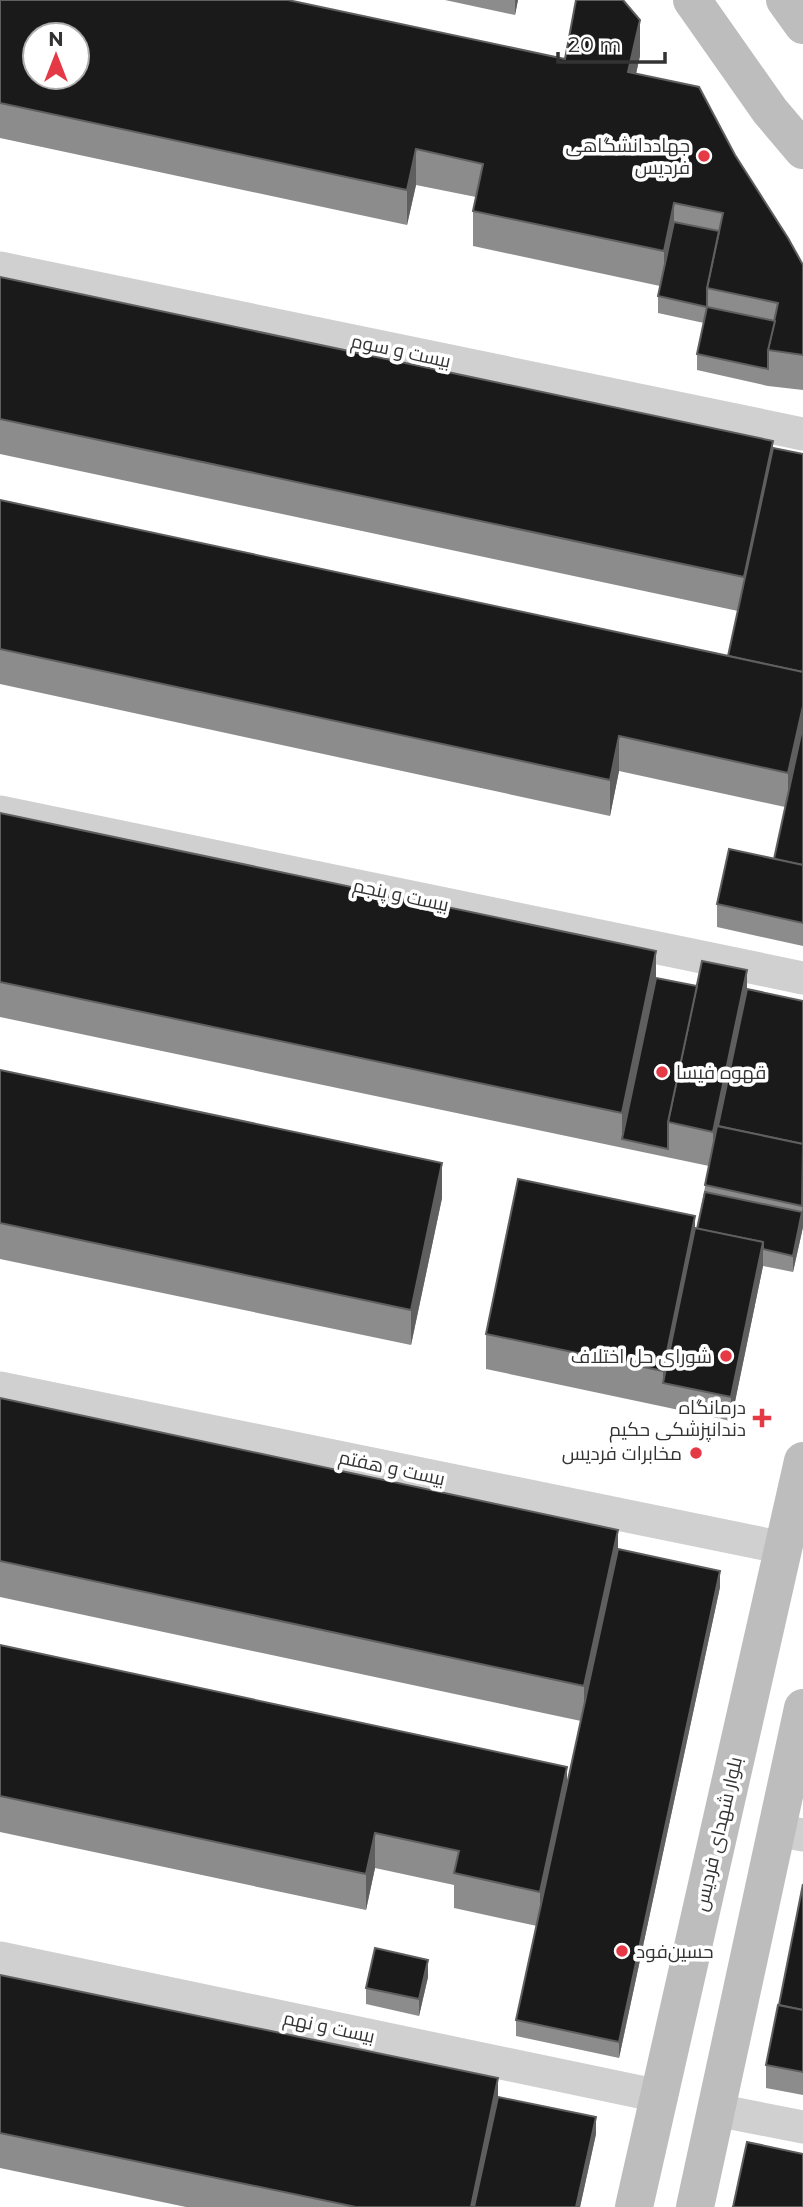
<svg xmlns="http://www.w3.org/2000/svg" width="803" height="2207" viewBox="0 0 803 2207" font-family="Montserrat,Cairo,sans-serif">
	<rect width="100%" height="100%" fill="#fff"/>
	<g fill="none" stroke-linecap="round" stroke-linejoin="round">
		<g stroke="#d0d0d0" stroke-width="33">
			<path d="M0 268 803 434"/>
			<path d="M0 812 803 978"/>
			<path d="M0 1388 784 1548"/>
			<path d="M776 1830 803 1835"/>
			<path d="M0 1958 659 2096"/>
			<path d="M716 2110 803 2127"/>
		</g>
		<g stroke="#bdbdbd" stroke-width="38">
			<path d="M692 0 770 111 803 150"/>
			<path d="M785 0 803 25"/>
			<path d="M634 2207 803 1461"/>
			<path d="M695 2207 803 1708"/>
		</g>
	</g>
	<g fill="#8c8c8c">
		<path d="M0 0 565 59 640 56 636 74 735 155 803 265V390L768 386 697 370V354L704 323 658 313V296L660 286 473 246V211L476 197 416 185 407 225 0 138Z"/>
		<path d="M445 0H518L515 15Z"/>
		<path d="M0 277 803 454V946L717 927V904L774 859 785 807 619 771 610 816 0 684V500L728 656 738 611 0 454Z"/>
		<path d="M0 813 656 978 697 986 747 989 803 1001V1227L793 1272 763 1266 731 1421 486 1369V1334L697 1229 709 1166 0 1017Z"/>
		<path d="M0 1070 442 1198 411 1345 0 1259Z"/>
		<path d="M0 1398 618 1549 720 1587 619 2058 516 2036V2020L537 1926 454 1908V1885L375 1868 366 1910 0 1832V1645L567 1784 581 1721 0 1597Z"/>
		<path d="M803 1884V2095L766 2088V2065L779 2005Z"/>
		<path d="M0 1975 498 2097 596 2134 580 2207H186L0 2168Z"/>
		<path d="M428 1977 419 2016 366 2004V1988Z"/>
	</g>
	<g fill="#5f5f5f">
		<path d="M515 0H518L515 15Z"/>
		<path d="M640 20V56L628 108V72Z"/>
		<path d="M416 149V185L407 225V190Z"/>
		<path d="M674 203V238L664 286V251Z"/>
		<path d="M773 441V477L744 612V577Z"/>
		<path d="M803 706V742L788 808V773Z"/>
		<path d="M619 736V771L610 816V780Z"/>
		<path d="M656 951V987L622 1139V1113Z"/>
		<path d="M747 970V1005L713 1167V1132Z"/>
		<path d="M442 1163V1198L411 1345V1310Z"/>
		<path d="M803 1203V1227L793 1272V1256L802 1213Z"/>
		<path d="M695 1216V1252L663 1383V1371Z"/>
		<path d="M763 1242V1266L731 1421V1397Z"/>
		<path d="M618 1530V1566L584 1722V1686Z"/>
		<path d="M720 1571V1587L619 2058V2042Z"/>
		<path d="M567 1767V1802L540 1927V1892Z"/>
		<path d="M375 1833V1868L366 1910V1874Z"/>
		<path d="M428 1960V1977L419 2016V1999Z"/>
		<path d="M498 2078V2114L478 2207H471Z"/>
		<path d="M596 2117V2134L580 2207H576Z"/>
	</g>
	<g fill="#1a1a1a" stroke="#5f5f5f" stroke-width="2" fill-rule="evenodd">
		<path d="M0 0H288L565 59 576 0H623L640 20 628 72 699 87 735 155 788 238 803 265V355L768 350 778 303 707 288 723 213 674 203 664 251 473 211 483 164 416 149 407 190 0 103ZM35 35H77V77H35Z"/>
		<path d="M674 222 719 231 707 288V307L658 296Z"/>
		<path d="M0 277 773 441 744 577 0 419Z"/>
		<path d="M707 307 775 321 768 350V369L697 354Z"/>
		<path d="M773 448 803 454V672L728 656Z"/>
		<path d="M0 500 803 672V706L788 773 619 736 610 780 0 649Z"/>
		<path d="M803 725V865L774 859Z"/>
		<path d="M0 813 656 951 622 1113 0 982Z"/>
		<path d="M729 849 803 865V923L717 904Z"/>
		<path d="M702 961 747 970 713 1132 668 1122Z"/>
		<path d="M656 978 697 986 668 1122V1149L622 1139Z"/>
		<path d="M747 989 803 1001V1144L718 1126Z"/>
		<path d="M0 1070 442 1163 411 1310 0 1223Z"/>
		<path d="M717 1126 803 1144 802 1206 705 1185Z"/>
		<path d="M518 1179 695 1216 663 1371 486 1334Z"/>
		<path d="M705 1192 802 1212 793 1256 763 1249V1242L697 1229Z"/>
		<path d="M695 1228 763 1242 731 1397 663 1383Z"/>
		<path d="M0 1398 618 1530 584 1686 0 1561Z"/>
		<path d="M618 1549 720 1571 619 2042 516 2020Z"/>
		<path d="M0 1645 567 1767 540 1892 454 1873 459 1851 375 1833 366 1874 0 1796Z"/>
		<path d="M803 1884V2010L779 2005Z"/>
		<path d="M375 1948 428 1960 419 1999 366 1988Z"/>
		<path d="M0 1975 498 2078 471 2207H356L0 2133Z"/>
		<path d="M778 2005 803 2010V2072L766 2065Z"/>
		<path d="M498 2097 596 2117 576 2207H474Z"/>
		<path d="M747 2142 803 2154V2207H733Z"/>
	</g>
	<g fill="#e63946" stroke="#fff" stroke-width="2.5">
		<circle cx="704" cy="156" r="7"/>
		<circle cx="662" cy="1072" r="7"/>
		<circle cx="726" cy="1356" r="7"/>
		<path d="M758.5 1407.5h7v7h7v7h-7v7h-7v-7h-7v-7h7z"/>
		<circle cx="696" cy="1453" r="7"/>
		<circle cx="622" cy="1951" r="7"/>
	</g>
	<g text-anchor="middle" dominant-baseline="central" stroke-width="7" stroke-linejoin="round" paint-order="stroke">
		<g font-size="19" fill="#333" stroke="#fff" text-anchor="end">
			<text x="690" y="145">جهاددانشگاهی<tspan x="690" dy="22">فردیس</tspan></text>
			<text x="676" y="1072" text-anchor="start">قهوه فیسا</text>
			<text x="712" y="1356">شورای حل اختلاف</text>
			<text x="746" y="1407">درمانگاه<tspan x="746" dy="22">دندانپزشکی حکیم</tspan></text>
			<text x="682" y="1453">مخابرات فردیس</text>
			<text x="636" y="1951" text-anchor="start">حسین‌فود</text>
		</g>
		<g font-size="19" fill="#333" stroke="#fff">
			<text transform="translate(401 351) rotate(12)">بیست و سوم</text>
			<text transform="translate(401 895) rotate(12)">بیست و پنجم</text>
			<text transform="translate(392 1468) rotate(12)">بیست و هفتم</text>
			<text transform="translate(718 1834) rotate(-77)">بلوار شهدای فردیس</text>
			<text transform="translate(329 2027) rotate(12)">بیست و نهم</text>
		</g>
	</g>
	<g transform="translate(56 56)"><circle r="33" fill="#ffffff" stroke="#adadad" stroke-width="2"/>
	<path d="M0-5L12 26L0 18L-12 26Z" fill="#e63946"/>
	<text y="-10" font-size="19" font-weight="bold" text-anchor="middle" fill="#333333">N</text>
	</g>
	<path d="M558 52v10h107v-10" fill="none" stroke="#333333" stroke-width="3.5"/>
	<text x="568" y="52" font-size="21" fill="#333333" stroke="#ffffff" stroke-width="5" paint-order="stroke">20 m</text>
</svg>
